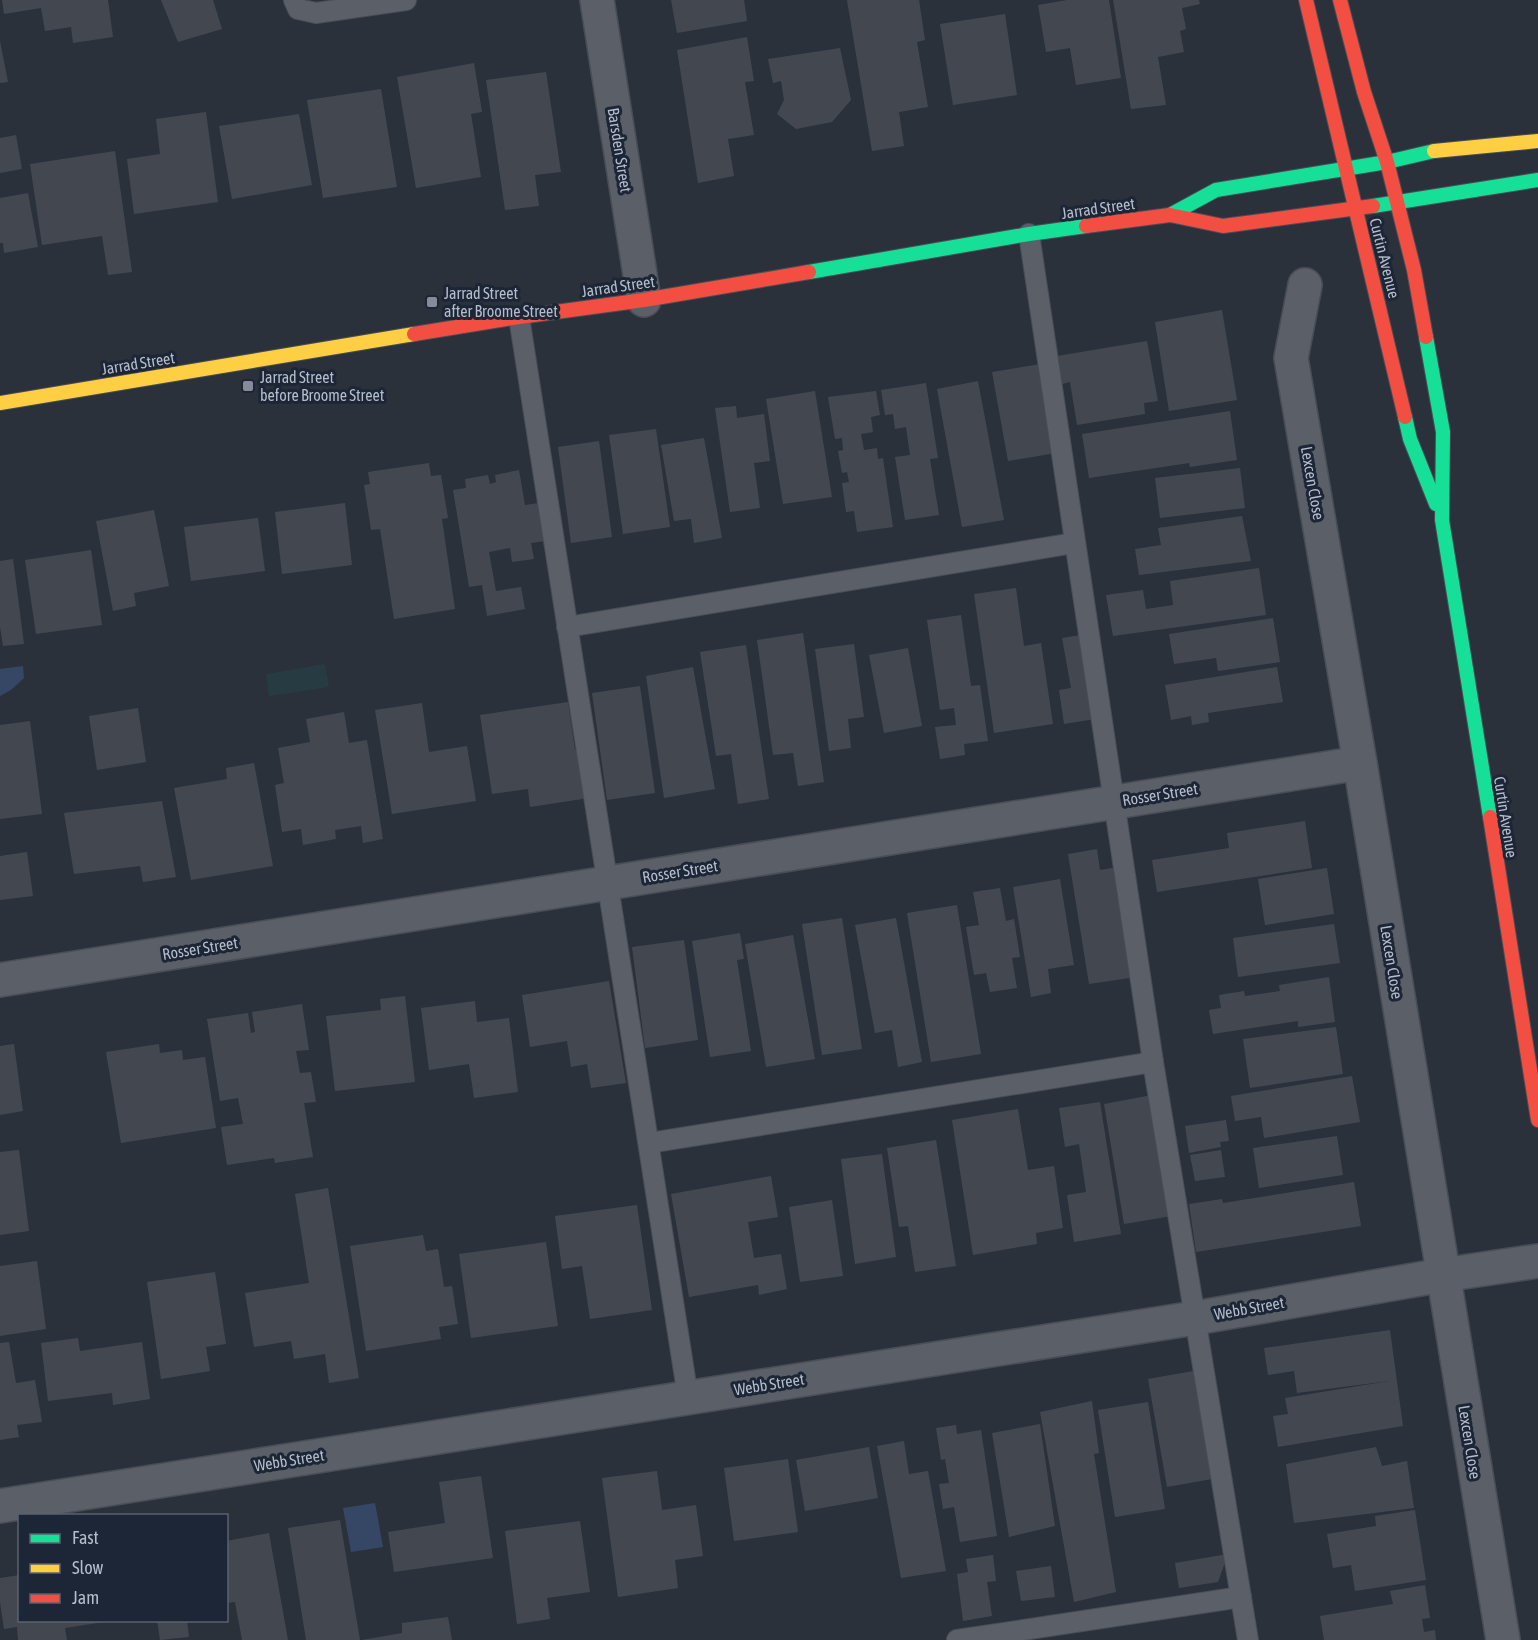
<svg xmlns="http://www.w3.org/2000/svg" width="1538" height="1640" viewBox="0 0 1538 1640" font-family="'Asap Condensed',sans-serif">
	<rect width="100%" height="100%" fill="#2b313b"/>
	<path fill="#273c42" d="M325 664 329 687 269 696 266 674Z"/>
	<g fill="#364766">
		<path d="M23 666 24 678 11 690 0 696V669Z"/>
		<path d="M375 1503 383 1547 351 1552 343 1508Z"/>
	</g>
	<g fill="#434850">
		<path d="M2 0H108L113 37 73 43 71 27 45 31 41 8 4 14Z"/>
		<path d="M161 0H213L222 29 178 42Z"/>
		<path d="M671 0H744L747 21 677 33Z"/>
		<path d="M847 0H919L925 40 917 42 928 107 899 112 904 146 872 151Z"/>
		<path d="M1067 0H1109L1121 78 1076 85 1070 48 1046 52 1038 5Z"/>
		<path d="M1113 0H1199L1200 4 1182 8 1186 29 1180 31 1184 52 1158 57 1166 105 1131 109Z"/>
		<path d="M1005 14 1017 95 953 105 940 24Z"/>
		<path d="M747 37 754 81 745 82 754 135 728 139 734 176 698 183 677 50Z"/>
		<path d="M0 41 8 82 0 83Z"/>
		<path d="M840 48 851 100 832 122 796 129 777 114 784 100 781 81 773 83 768 59Z"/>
		<path d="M474 63 482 112 471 114 481 177 416 188 397 77Z"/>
		<path d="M546 72 561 172 535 175 539 206 505 210 486 80Z"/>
		<path d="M381 89 397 187 323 198 307 100Z"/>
		<path d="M206 112 218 202 134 214 127 159 160 154 156 119Z"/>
		<path d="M299 114 312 185 232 199 219 126Z"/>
		<path d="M16 135 22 169 0 173V138Z"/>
		<path d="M115 151 132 272 108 275 102 236 42 245 30 164Z"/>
		<path d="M28 193 38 247 4 253 3 243H0V198Z"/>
		<path d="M1222 310 1237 400 1169 411 1155 322Z"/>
		<path d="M1147 341 1158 401 1144 403 1145 414 1077 425 1070 382 1062 384 1057 356Z"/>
		<path d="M1041 364 1056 453 1008 461 992 372Z"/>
		<path d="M978 381 1004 520 962 527 937 389Z"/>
		<path d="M926 383 938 458 930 459 939 515 905 520 895 457 910 455 906 427 895 429 893 414 885 415 881 390Z"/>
		<path d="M815 391 832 497 783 504 766 399Z"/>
		<path d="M876 391 880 415 871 417 873 432 861 434 864 450 877 448 878 459 883 458 893 527 857 532 854 511 846 512 842 483 849 482 847 472 842 473 838 451 843 450 842 438 835 439 828 397Z"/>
		<path d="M736 406 737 418 764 414 770 461 754 463 760 508 730 512 715 408Z"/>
		<path d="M1230 411 1237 460 1190 467 1189 463 1089 478 1082 434Z"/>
		<path d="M656 429 670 527 623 534 609 435Z"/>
		<path d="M704 438 722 538 694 543 691 519 674 521 661 445Z"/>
		<path d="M599 441 612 537 571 543 558 447Z"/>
		<path d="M429 463 431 476 441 475 448 518 442 519 455 609 394 619 380 529 371 530 364 485 370 484 368 472Z"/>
		<path d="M1240 468 1245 508 1160 518 1155 478Z"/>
		<path d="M519 470 525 505 539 503 545 541 531 543 534 559 512 562 510 548 489 552 496 591 521 587 525 609 487 616 482 585 469 587 453 490 466 488 465 479 488 475 490 484 496 482 495 475Z"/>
		<path d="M345 503 352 565 282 574 275 512Z"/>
		<path d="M154 510 169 586 134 593 136 606 113 611 96 521Z"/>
		<path d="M1242 516 1251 561 1139 575 1135 549 1161 545 1158 528Z"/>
		<path d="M258 518 265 571 191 581 184 527Z"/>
		<path d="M91 550 102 625 36 634 25 560Z"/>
		<path d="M13 559 24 644 3 646 0 627V561Z"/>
		<path d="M1259 568 1266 615 1113 636 1106 595 1143 590 1146 609 1173 605 1170 581Z"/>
		<path d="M1016 588 1024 646 1041 643 1053 724 994 733 974 594Z"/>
		<path d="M961 615 971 686 980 685 988 741 964 744 965 755 940 759 935 727 956 725 954 708 940 710 927 620Z"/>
		<path d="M1273 618 1280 662 1218 671 1216 658 1174 664 1169 634Z"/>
		<path d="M803 633 824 782 798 786 793 753 773 755 757 640Z"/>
		<path d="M1081 635 1095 719 1064 724 1059 690 1071 688 1062 638Z"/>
		<path d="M854 644 864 717 848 719 851 748 829 751 815 649Z"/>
		<path d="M746 645 769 799 738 804 731 754 716 756 700 652Z"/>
		<path d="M908 648 922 726 884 733 869 655Z"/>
		<path d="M693 667 715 789 664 798 646 676Z"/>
		<path d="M1277 667 1283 702 1208 713 1209 722 1192 725 1191 716 1171 720 1165 685Z"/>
		<path d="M640 686 655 793 607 800 592 693Z"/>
		<path d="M568 702 575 750 582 749 589 798 530 807 528 789 492 794 480 715Z"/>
		<path d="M422 703 429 752 467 746 476 801 392 814 375 710Z"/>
		<path d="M138 708 146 762 97 770 89 716Z"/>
		<path d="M344 712 349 743 367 740 383 839 363 843 361 826 335 830 336 839 303 845 301 829 282 832 275 785 284 783 278 748 310 742 306 719Z"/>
		<path d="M30 721 42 814 0 819V725Z"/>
		<path d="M254 763 273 866 191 880 174 788 227 779 226 768Z"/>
		<path d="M162 801 176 877 143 882 140 866 74 874 64 813Z"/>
		<path d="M1305 821 1312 868 1157 892 1152 860 1229 848 1227 833Z"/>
		<path d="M1097 849 1100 870 1118 867 1136 977 1089 984 1068 854Z"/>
		<path d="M27 852 33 896 0 900V856Z"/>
		<path d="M1327 868 1334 914 1265 925 1258 879Z"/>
		<path d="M1060 879 1074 965 1048 969 1051 993 1031 997 1013 887Z"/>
		<path d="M1000 888 1006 921 1014 919 1020 957 1012 958 1017 988 990 992 986 973 974 975 966 927 979 925 973 892Z"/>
		<path d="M957 905 981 1054 931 1062 907 913Z"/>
		<path d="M842 918 862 1049 822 1055 802 924Z"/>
		<path d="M896 918 922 1062 898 1067 892 1030 875 1033 855 925Z"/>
		<path d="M1334 924 1340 963 1238 977 1233 938Z"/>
		<path d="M740 933 744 959 737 960 751 1051 710 1057 692 941Z"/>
		<path d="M793 935 815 1059 766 1067 745 944Z"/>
		<path d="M684 940 698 1040 645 1048 632 947Z"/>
		<path d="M1329 977 1335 1022 1298 1027V1021L1213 1034 1209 1010 1221 1008 1219 995 1244 991 1245 996 1280 991 1279 985Z"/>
		<path d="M609 981 626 1083 591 1088 587 1064 571 1067 567 1041 530 1047 522 995Z"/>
		<path d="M405 996 415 1082 335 1091 326 1016 381 1010 380 999Z"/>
		<path d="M475 1001 477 1022 509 1018 518 1092 474 1098 469 1064 429 1070 421 1008Z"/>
		<path d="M302 1004 309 1050 296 1051 300 1073 311 1072 316 1102 304 1103 313 1157 275 1163 274 1158 227 1165 221 1127 243 1124 238 1098 220 1101 207 1019 248 1013 251 1033 255 1032 252 1012Z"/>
		<path d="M1336 1027 1343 1074 1250 1088 1243 1039Z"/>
		<path d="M14 1044 23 1111 0 1115V1046Z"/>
		<path d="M159 1044 160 1053 182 1050 183 1060 205 1057 216 1128 121 1143 106 1052Z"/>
		<path d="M1352 1076 1360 1122 1264 1138 1261 1117 1235 1121 1231 1096Z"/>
		<path d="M1152 1095 1172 1216 1124 1224 1104 1104Z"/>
		<path d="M1100 1102 1121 1234 1074 1242 1067 1195 1086 1192 1079 1144 1065 1147 1059 1108Z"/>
		<path d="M1018 1109 1028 1170 1054 1166 1063 1228 1036 1233 1037 1244 973 1255 952 1120Z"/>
		<path d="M1226 1120 1229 1141 1220 1142 1221 1147 1189 1153 1185 1126Z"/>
		<path d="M1337 1136 1343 1175 1259 1188 1253 1148Z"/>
		<path d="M936 1140 956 1266 915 1272 908 1226 899 1227 887 1148Z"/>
		<path d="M19 1150 29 1231 0 1235V1152Z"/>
		<path d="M1221 1150 1225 1177 1195 1181 1190 1155Z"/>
		<path d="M882 1154 896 1257 855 1264 841 1159Z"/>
		<path d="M771 1176 778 1217 748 1222 754 1258 781 1254 787 1289 759 1295 758 1285 689 1297 671 1194Z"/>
		<path d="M1354 1182 1361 1226 1196 1252 1189 1204 1222 1199 1223 1203Z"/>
		<path d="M328 1188 359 1378 329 1383 325 1354 294 1359 291 1341 254 1347 245 1293 309 1283 295 1194Z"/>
		<path d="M832 1200 843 1276 800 1282 789 1207Z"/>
		<path d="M637 1205 652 1310 590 1319 582 1266 562 1269 555 1216Z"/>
		<path d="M423 1235 426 1251 438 1249 444 1287 452 1286 458 1324 439 1327 441 1339 366 1351 350 1246Z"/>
		<path d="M546 1242 558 1326 471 1338 459 1254Z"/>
		<path d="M37 1261 46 1329 0 1336V1266Z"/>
		<path d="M215 1272 226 1344 206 1347 210 1371 161 1379 147 1282Z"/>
		<path d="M1390 1330 1403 1426 1278 1447 1273 1416 1288 1414 1285 1398 1389 1381 1297 1393 1294 1371 1268 1375 1264 1348Z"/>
		<path d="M78 1338 80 1351 142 1342 150 1399 113 1405 112 1393 48 1401 41 1343Z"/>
		<path d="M9 1342 16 1383 35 1380 42 1422 17 1425 19 1437 0 1440V1343Z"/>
		<path d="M1199 1370 1212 1479 1167 1487 1148 1379Z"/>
		<path d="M1092 1401 1099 1453 1094 1454 1116 1592 1074 1602 1040 1412Z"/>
		<path d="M1148 1402 1165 1509 1115 1517 1098 1410Z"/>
		<path d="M1040 1424 1055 1526 1009 1537 992 1433Z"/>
		<path d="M956 1425 957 1434 981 1430 997 1536 960 1542 954 1507 943 1509 939 1484 949 1483 945 1459 941 1460 936 1428Z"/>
		<path d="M904 1441 909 1474 928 1471 946 1571 901 1578 877 1446Z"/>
		<path d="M869 1447 878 1498 805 1511 796 1460Z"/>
		<path d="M1376 1447 1382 1466 1407 1461 1414 1508 1294 1523 1286 1464Z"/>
		<path d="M788 1459 798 1532 734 1541 724 1468Z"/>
		<path d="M657 1471 662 1510 696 1505 703 1556 675 1560 678 1588 618 1597 602 1478Z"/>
		<path d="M481 1476 493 1558 394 1572 388 1532 445 1523 439 1482Z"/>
		<path d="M1415 1510 1426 1580 1355 1591 1351 1565 1333 1568 1327 1534 1376 1526 1375 1516Z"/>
		<path d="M340 1520 360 1640H306L288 1528Z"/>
		<path d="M580 1521 590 1592 547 1598 550 1619 517 1624 505 1531Z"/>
		<path d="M269 1533 288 1640H242L235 1602 226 1603V1541Z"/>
		<path d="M1228 1554 1218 1582 1179 1588 1175 1563Z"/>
		<path d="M993 1555 996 1581 987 1582 992 1616 963 1621 957 1574 968 1572 966 1559Z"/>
		<path d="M1051 1566 1055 1597 1021 1601 1016 1571Z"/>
		<path d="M20 1575V1620L104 1622 65 1628 67 1640H18L17 1627 4 1629 0 1602V1578Z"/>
		<path d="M1425 1585 1430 1618 1422 1619 1424 1632 1435 1630 1436 1640H1324L1320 1616 1393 1604 1390 1591Z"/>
		<path d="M448 1617 452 1640H362L402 1633V1623Z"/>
		<path d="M157 1620H187L189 1637 160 1640Z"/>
	</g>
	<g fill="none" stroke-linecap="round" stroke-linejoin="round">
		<defs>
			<g id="lane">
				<path d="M294 0 298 9 316 13 406 0"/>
				<path d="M1029 234 1153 1062 1248 1640"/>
				<path d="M519 317 688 1397"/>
				<path d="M567 627 1074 543"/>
				<path d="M649 1143 1153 1062"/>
				<path d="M957 1640 1241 1597"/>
			</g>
			<g id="street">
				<path d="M597 0 644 300"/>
				<path d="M1305 285 1291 358 1360 763 1503 1640"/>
				<path d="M0 980 1360 763"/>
				<path d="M0 1506 1195 1318 1443 1275 1538 1261"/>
			</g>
			<g id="fast">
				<path d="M1373 206 1538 180"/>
				<path d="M1170 215 1216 190 1387 162 1434 151"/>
				<path d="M809 272 1029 234 1086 226"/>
				<path d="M1426 337 1443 432 1442 520 1490 817"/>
				<path d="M1405 417 1410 439 1436 504"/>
			</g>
			<g id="slow">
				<path d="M1434 151 1538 141"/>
				<path d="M0 403 414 334"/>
			</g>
			<g id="jam">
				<path d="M1306 0 1405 417"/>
				<path d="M1340 0 1364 92 1387 162 1414 270 1426 337"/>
				<path d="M1086 226 1170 215 1223 226 1373 206"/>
				<path d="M414 334 519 317 644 300 809 272"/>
				<path d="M1490 817 1538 1120"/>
			</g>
		</defs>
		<use href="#lane" stroke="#494d55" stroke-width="22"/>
		<use href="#street" stroke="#494d55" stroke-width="36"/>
		<use href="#fast" stroke="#494d55" stroke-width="16"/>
		<use href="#slow" stroke="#494d55" stroke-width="16"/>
		<use href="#jam" stroke="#494d55" stroke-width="16"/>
		<use href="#lane" stroke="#5b5f68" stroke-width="20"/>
		<use href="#street" stroke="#5b5f68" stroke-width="33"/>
		<use href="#fast" stroke="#16e098" stroke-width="14"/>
		<use href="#slow" stroke="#ffcf43" stroke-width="14"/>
		<use href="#jam" stroke="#f24e42" stroke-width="14"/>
	</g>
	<g fill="#858b99" stroke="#1d2636" stroke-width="2">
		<rect x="426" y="296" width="12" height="12" rx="3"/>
		<rect x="242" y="380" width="12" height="12" rx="3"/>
	</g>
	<g text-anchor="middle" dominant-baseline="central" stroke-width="6" stroke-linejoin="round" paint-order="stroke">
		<g font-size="16" fill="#b5bccc" stroke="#1d2636">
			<text transform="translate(620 150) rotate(81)">Barsden Street</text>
			<text transform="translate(1098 208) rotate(-8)">Jarrad Street</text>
			<text transform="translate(1385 258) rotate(76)">Curtin Avenue</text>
			<text transform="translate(618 286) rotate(-8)">Jarrad Street</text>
			<text transform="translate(138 363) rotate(-9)">Jarrad Street</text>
			<text transform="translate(1313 483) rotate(80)">Lexcen Close</text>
			<text transform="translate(1160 794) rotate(-9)">Rosser Street</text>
			<text transform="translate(1506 817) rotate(81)">Curtin Avenue</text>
			<text transform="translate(680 871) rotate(-9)">Rosser Street</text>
			<text transform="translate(200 948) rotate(-9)">Rosser Street</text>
			<text transform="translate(1392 962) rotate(81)">Lexcen Close</text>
			<text transform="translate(1249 1308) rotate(-10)">Webb Street</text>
			<text transform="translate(769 1384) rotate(-9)">Webb Street</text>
			<text transform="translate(1470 1442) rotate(81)">Lexcen Close</text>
			<text transform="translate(289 1460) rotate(-9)">Webb Street</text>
		</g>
		<g font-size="16" fill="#b5bccc" stroke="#1d2636" text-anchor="start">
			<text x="444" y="293">Jarrad Street<tspan x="444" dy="18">after Broome Street</tspan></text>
			<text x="260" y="377">Jarrad Street<tspan x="260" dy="18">before Broome Street</tspan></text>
		</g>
	</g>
	<rect x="18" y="1514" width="210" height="108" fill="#1d2636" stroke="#5a6272" stroke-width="1.5"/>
	<rect x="30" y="1534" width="30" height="9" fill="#16e098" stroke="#5a6272" stroke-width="1.5"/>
	<text x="72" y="1544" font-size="18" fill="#b5bccc">Fast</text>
	<rect x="30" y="1564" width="30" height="9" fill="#ffcf43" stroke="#5a6272" stroke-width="1.5"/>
	<text x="72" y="1574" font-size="18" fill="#b5bccc">Slow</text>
	<rect x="30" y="1594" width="30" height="9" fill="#f24e42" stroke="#5a6272" stroke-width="1.5"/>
	<text x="72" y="1604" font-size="18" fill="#b5bccc">Jam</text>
</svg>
